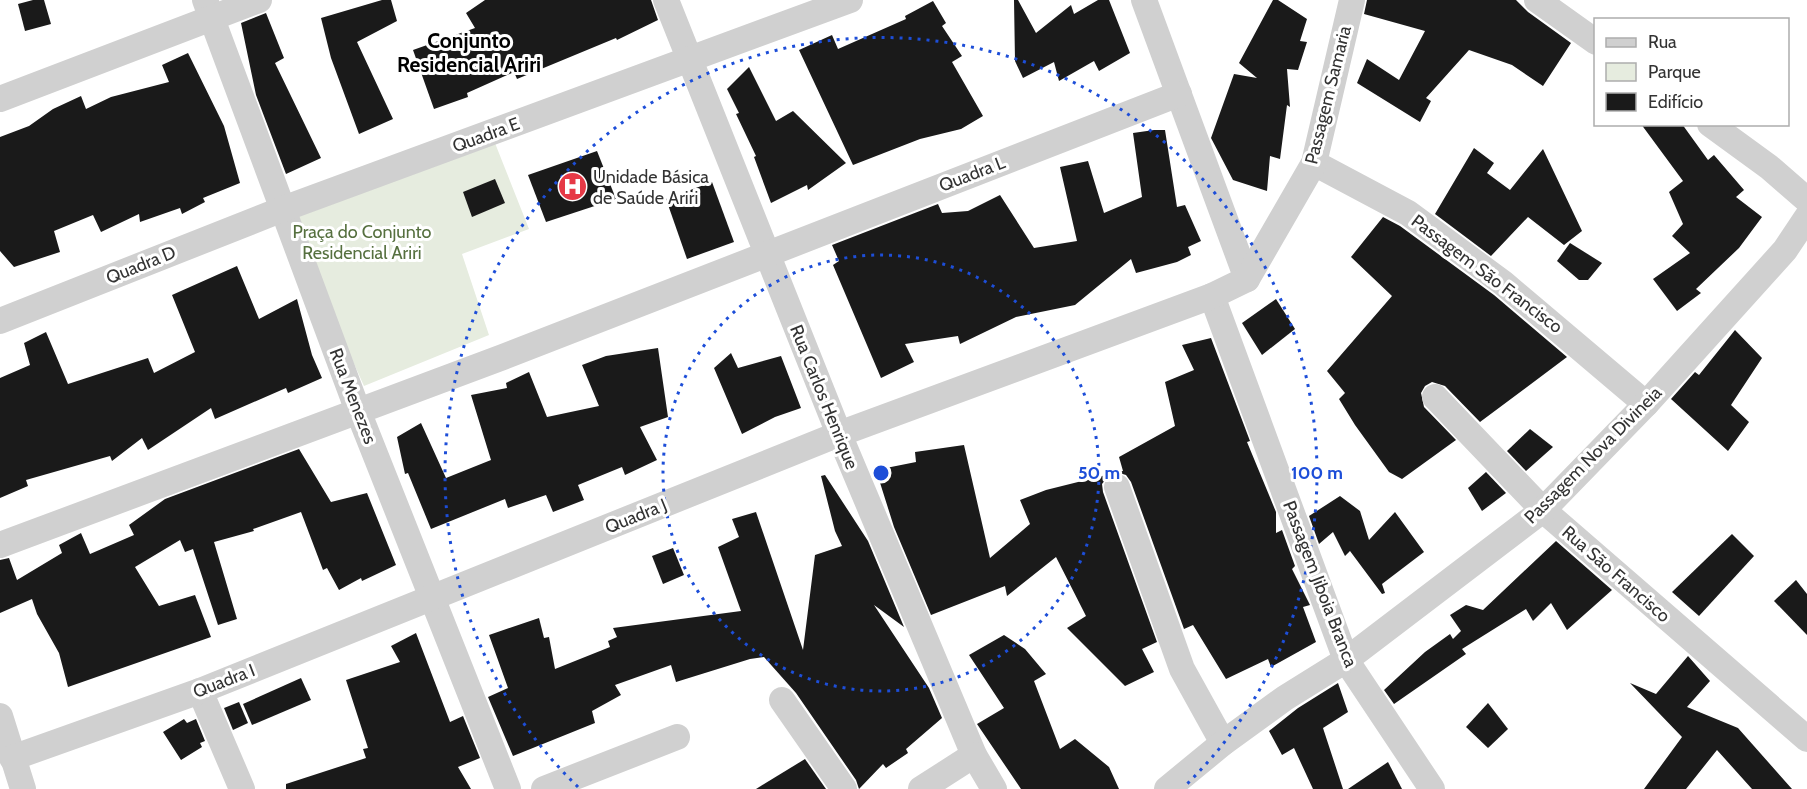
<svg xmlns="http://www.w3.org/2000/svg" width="1807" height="789" viewBox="0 0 1807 789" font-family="Cabin,sans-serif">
	<rect width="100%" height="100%" fill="#fff"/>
	<path fill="#e6ecdf" d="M493 138 529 229 462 254 489 335 364 386 329 308 293 217Z"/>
	<g fill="#1a1a1a">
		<path d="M33 0H44L51 24 25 31 18 4Z"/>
		<path d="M382 0H391L397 21 357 42 393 119 359 134 331 58 321 18Z"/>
		<path d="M485 0H651L658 20 617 40 616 38 517 79 514 72 467 93 468 97 434 109 413 50 475 28 466 13Z"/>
		<path d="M1014 0H1018L1036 33 1071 5 1074 14 1098 0H1109L1130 53 1099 71 1094 61 1059 81 1054 62 1023 78 1015 61Z"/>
		<path d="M1273 0H1278L1307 19 1300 41 1307 42 1298 70 1287 69 1290 107 1287 105 1280 159 1270 156 1267 191 1233 180 1211 138 1234 74 1257 78 1239 63Z"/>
		<path d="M1367 0H1516L1528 12 1571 43 1543 86 1512 65 1469 50 1426 98 1431 101 1420 122 1357 83 1367 59 1399 80 1425 31 1364 14Z"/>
		<path d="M933 1 946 23 942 26 962 56 952 62 983 116 961 129 920 139 853 165 799 50 832 35 838 49 906 19 905 16Z"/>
		<path d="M266 13 284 58 275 63 321 158 286 174 256 95 241 23Z"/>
		<path d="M188 53 224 126 240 183 203 198 205 202 182 214 180 208 140 222 139 214 101 232 93 215 54 231 60 252 14 267 0 251V137L29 126 53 109 81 96 86 109 111 97 169 82 162 65Z"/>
		<path d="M749 67 776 121 793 111 846 163 808 190 807 185 771 203 754 157 756 156 736 114 739 113 727 89Z"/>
		<path d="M1641 124H1682L1708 160 1714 155 1744 190 1736 197 1762 217 1739 248 1696 289 1701 293 1677 311 1653 279 1690 253 1672 236 1683 224 1669 192 1683 181Z"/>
		<path d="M1154 130H1165L1177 207 1185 205 1201 241 1188 247 1191 255 1177 262 1136 273 1131 259 1075 305 1016 317 960 344 958 336 905 344 914 362 881 378 833 265 839 261 832 245 938 204 942 213 968 211 1000 195 1034 248 1077 241 1060 167 1088 161 1104 213 1142 197 1133 133Z"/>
		<path d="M1474 148 1494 163 1487 173 1510 190 1543 149 1582 231 1564 245 1528 217 1491 256 1435 214Z"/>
		<path d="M597 151 616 199 546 222 528 175Z"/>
		<path d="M495 179 505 203 472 217 463 192Z"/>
		<path d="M712 182 734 242 687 259 666 199Z"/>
		<path d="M1383 217 1400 226 1494 295 1567 357 1480 422 1445 386 1432 382 1425 386 1421 393 1424 407 1456 440 1402 479 1389 472 1355 425 1339 399 1345 393 1327 371 1392 296 1351 257Z"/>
		<path d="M1570 243 1602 263 1588 280H1579L1557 261Z"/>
		<path d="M237 266 259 319 297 299 312 355 322 378 288 393 286 388 215 419 211 408 148 450 142 438 112 461 110 456 26 480 28 486 0 498V378L30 365 24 343 46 332 68 384 148 358 154 373 195 352 172 295Z"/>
		<path d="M1276 299 1295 329 1262 355 1242 323Z"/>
		<path d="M1735 330 1762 358 1731 405 1749 422 1728 451 1671 399 1695 372 1699 375Z"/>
		<path d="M1211 338 1250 441 1247 442 1276 512V533L1282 530 1295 566 1292 569 1310 605 1303 607 1316 642 1271 667 1268 659 1226 679 1193 625 1184 629 1131 482 1126 475 1116 472 1123 471 1119 457 1175 426 1165 382 1194 370 1182 345Z"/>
		<path d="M658 348 668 417 640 427 657 460 625 475 622 467 578 485 584 500 553 512 546 495 508 508 505 499 431 529 408 473 405 474 397 437 421 423 446 478 491 460 471 395 507 388 506 383 529 372 547 417 599 406 582 365 606 356Z"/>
		<path d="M731 353 738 368 781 356 801 408 775 417 742 434 714 368Z"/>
		<path d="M1530 429 1553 447 1526 471 1507 451Z"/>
		<path d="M964 445 990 558 1030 524 1020 500 1046 490 1110 474 1102 484 1103 492 1157 642 1142 649 1154 672 1125 686 1067 628 1086 616 1056 557 1007 596 1005 586 931 615 894 527 876 470 916 462 915 452Z"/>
		<path d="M299 449 331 502 367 493 396 565 362 581 361 578 339 590 327 568 323 570 301 512 253 529 254 531 214 542 237 619 218 625 193 549 185 552 180 540 135 567 159 606 195 595 211 637 68 687 59 653 37 614 32 599 0 613V560L9 558 17 580 62 553 59 545 81 533 90 554 134 535 129 525 165 499Z"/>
		<path d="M1486 472 1506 493 1482 511 1468 488Z"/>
		<path d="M825 475 868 541 904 627 874 605 929 688 942 718 906 749 908 753 886 768 883 764 859 789 856 780 796 693 764 657 750 659 676 682 671 665 615 685 621 695 592 711 595 723 513 756 488 697 508 688 489 635 539 618 544 638 549 637 555 669 610 647 608 641 617 637 613 628 741 611 718 547 739 537 732 519 756 512 803 650 815 555 842 546 835 531 821 476Z"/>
		<path d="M1340 496 1360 511 1369 540 1395 512 1424 552 1382 584 1385 593 1382 594 1350 551 1345 556 1333 532 1319 544 1309 516Z"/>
		<path d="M1732 534 1754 556 1699 616 1672 592Z"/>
		<path d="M1556 541 1612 590 1567 630 1551 603 1533 621 1526 609 1462 649 1466 654 1394 704 1384 690 1425 652 1450 634 1453 639 1461 631 1450 615 1466 605 1483 610Z"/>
		<path d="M673 548 684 575 663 584 652 556Z"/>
		<path d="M1796 580 1807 594V635L1774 601Z"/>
		<path d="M416 633 450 722 463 716 480 758 458 767 471 789H286V784L366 758 363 749 368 748 346 680 400 662 391 646Z"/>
		<path d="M1004 635 1025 649 1046 674 1034 681 1060 749 1075 739 1109 767 1119 789H1021L977 724 1004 708 969 655Z"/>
		<path d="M1688 656 1710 681 1687 707 1738 728 1792 789H1752L1717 750 1686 789H1644L1682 737 1630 683 1656 694Z"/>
		<path d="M301 678 311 700 252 725 243 704Z"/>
		<path d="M1338 683 1348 712 1323 728 1343 789H1313L1294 748 1282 755 1269 731 1298 708Z"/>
		<path d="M239 702 248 723 233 730 224 708Z"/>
		<path d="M1488 703 1508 729 1488 748 1466 727Z"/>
		<path d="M184 719 187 723 196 719 205 741 200 743 202 747 181 760 163 732Z"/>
		<path d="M805 759 826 789H756Z"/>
		<path d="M1388 762 1402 789H1348Z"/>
	</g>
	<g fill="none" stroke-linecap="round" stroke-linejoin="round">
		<g stroke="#d0d0d0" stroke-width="26">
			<path d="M205 0 358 411 508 789"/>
			<path d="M666 0 839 434 974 755 994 789"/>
			<path d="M1144 0 1247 279"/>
			<path d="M1537 0 1596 42"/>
			<path d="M0 99 259 0"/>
			<path d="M1710 124 1769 167 1807 200"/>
			<path d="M1314 163 1408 213 1503 283 1646 404"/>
			<path d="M1212 296 1346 660 1432 789"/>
			<path d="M0 321 283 209 850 0"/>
			<path d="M1435 397 1543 510 1807 739"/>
			<path d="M1117 487 1182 669 1223 743"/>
			<path d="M0 545 503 357 1179 94"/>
			<path d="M200 691 242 789"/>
			<path d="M782 700 844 789"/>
			<path d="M0 716 23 789"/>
			<path d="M12 758 200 691 839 434 1212 296 1247 279 1314 163 1352 0"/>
			<path d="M544 789 677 737"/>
			<path d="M921 789 974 755"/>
			<path d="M1167 789 1223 743 1285 698 1346 660 1543 510 1646 404 1785 250 1807 217"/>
		</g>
	</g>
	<g fill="none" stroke="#1d4ed8" stroke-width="3" stroke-dasharray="3 6">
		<circle cx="881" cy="473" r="218"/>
		<path d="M578 787A436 436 0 1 1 1184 787"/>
	</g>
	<defs>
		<symbol id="hospital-disc" viewBox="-11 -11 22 22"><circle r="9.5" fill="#e63946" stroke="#fff"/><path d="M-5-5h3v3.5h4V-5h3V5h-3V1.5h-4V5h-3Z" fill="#fff"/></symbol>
	</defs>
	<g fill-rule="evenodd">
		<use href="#hospital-disc" x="556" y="170" width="33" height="33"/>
	</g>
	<g text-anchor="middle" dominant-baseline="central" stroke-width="6" stroke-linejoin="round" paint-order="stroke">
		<g font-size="18" fill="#333" stroke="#fff">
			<text transform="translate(1328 95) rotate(-76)">Passagem Samaria</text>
			<text transform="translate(486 135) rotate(-20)">Quadra E</text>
			<text transform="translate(972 174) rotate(-21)">Quadra L</text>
			<text transform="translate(141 265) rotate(-22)">Quadra D</text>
			<text transform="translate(1487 274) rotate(37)">Passagem São Francisco</text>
			<text transform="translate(353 396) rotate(69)">Rua Menezes</text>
			<text transform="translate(824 397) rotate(68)">Rua Carlos Henrique</text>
			<text transform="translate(1593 455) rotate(-45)">Passagem Nova Divineia</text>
			<text transform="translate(636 516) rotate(-22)">Quadra J</text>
			<text transform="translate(1616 574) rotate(41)">Rua São Francisco</text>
			<text transform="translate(1320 584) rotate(69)">Passagem Jiboia Branca</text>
			<text transform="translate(224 681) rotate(-21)">Quadra I</text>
		</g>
		<g font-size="18" fill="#333" stroke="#fff" text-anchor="start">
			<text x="593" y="177">Unidade Básica<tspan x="593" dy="21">de Saúde Ariri</tspan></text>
		</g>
		<g font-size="18" fill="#56703f" stroke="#fff">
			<text x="362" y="232">Praça do Conjunto<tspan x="362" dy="21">Residencial Ariri</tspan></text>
		</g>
		<g font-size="21" font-weight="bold" fill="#000" stroke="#fff">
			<text x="469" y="40">Conjunto<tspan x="469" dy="24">Residencial Ariri</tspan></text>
		</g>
	</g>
	<circle cx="881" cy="473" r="9" fill="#1d4ed8" stroke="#fff" stroke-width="3"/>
	<g font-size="18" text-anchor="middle" font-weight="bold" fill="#1d4ed8" stroke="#fff" stroke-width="6" stroke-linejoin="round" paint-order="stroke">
		<text x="1099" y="479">50 m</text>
		<text x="1317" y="479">100 m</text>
	</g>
	<rect x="1594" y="18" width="195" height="108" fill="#ffffff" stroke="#adadad" stroke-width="1.5"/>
	<rect x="1606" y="38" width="30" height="9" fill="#d0d0d0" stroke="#adadad" stroke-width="1.5"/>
	<text x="1648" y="48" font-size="18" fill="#333333">Rua</text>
	<rect x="1606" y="63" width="30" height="18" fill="#e6ecdf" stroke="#adadad" stroke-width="1.5"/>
	<text x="1648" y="78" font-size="18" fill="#333333">Parque</text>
	<rect x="1606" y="93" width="30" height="18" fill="#1a1a1a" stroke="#adadad" stroke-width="1.5"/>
	<text x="1648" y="108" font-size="18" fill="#333333">Edifício</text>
</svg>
